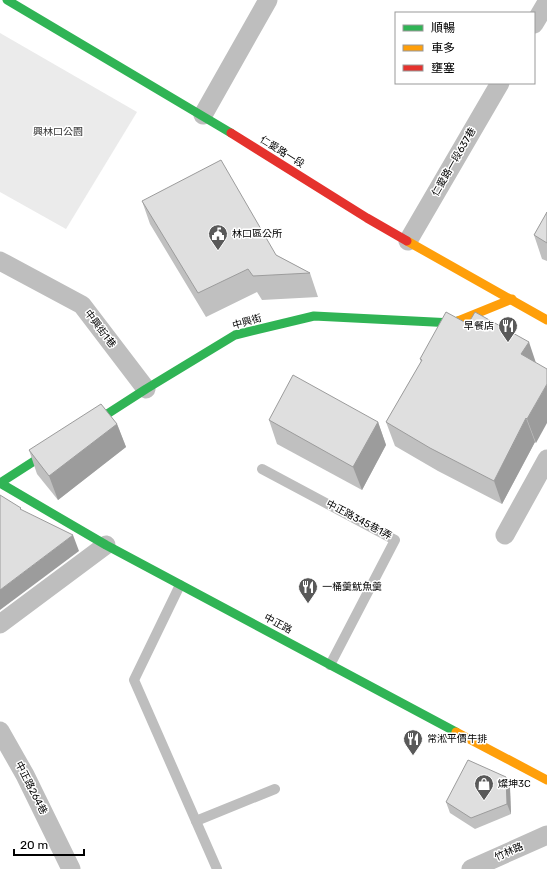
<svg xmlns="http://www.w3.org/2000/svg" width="547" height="869" viewBox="0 0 547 869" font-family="Rubik,'Noto Sans TC',sans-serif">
	<rect width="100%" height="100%" fill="#fff"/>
	<path fill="#ebebeb" d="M0 33 137 112 66 229 0 192Z"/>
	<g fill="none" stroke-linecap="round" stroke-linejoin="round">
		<g stroke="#bebebe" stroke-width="10">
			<path d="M262 469 395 540 330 665"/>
			<path d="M180 585 134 680 217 869"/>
			<path d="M196 821 275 789"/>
		</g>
		<g stroke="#bebebe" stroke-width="19">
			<path d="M534 24 547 2"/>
			<path d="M203 115 268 0"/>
			<path d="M408 241 500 83"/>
			<path d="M0 261 82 305 146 389"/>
			<path d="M505 535 547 459"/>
			<path d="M0 624 106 545"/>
			<path d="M0 731 25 775 71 869"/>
			<path d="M471 869 547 835"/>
		</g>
		<g stroke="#30b455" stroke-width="9">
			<path d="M7 0 231 133"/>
			<path d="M0 483 106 545 456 732"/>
			<path d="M0 483 146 389 235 335 314 316 453 323 458 321"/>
		</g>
		<g stroke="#ff9f0a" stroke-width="9">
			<path d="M407 241 547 320"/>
			<path d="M458 321 512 299"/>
			<path d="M456 732 547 780"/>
		</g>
		<path stroke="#e5322d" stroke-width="9" d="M231 133 367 218 407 241"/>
	</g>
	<g fill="#c0c0c0">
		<path d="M142 201 276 255 310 273 318 297 262 300 257 292 206 317 150 224Z"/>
		<path d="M547 212V261L542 259 534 235Z"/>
		<path d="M468 324 529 342 536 443 535 442 502 504 438 471 395 446 386 422 421 362 420 359Z"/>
		<path d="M269 420 378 422 386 445 362 490 277 444Z"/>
		<path d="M117 424 126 447 58 500 37 474 29 450Z"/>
		<path d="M510 788 511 814 475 829 450 813 446 802Z"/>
	</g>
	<g fill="#9c9c9c">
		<path d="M529 342 537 366 521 354Z"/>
		<path d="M547 384V423L536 443 527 419Z"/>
		<path d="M526 418 535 442 502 504 494 481Z"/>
		<path d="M378 422 386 445 362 490 353 467Z"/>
		<path d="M117 424 126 447 58 500 49 476Z"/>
		<path d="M73 535 79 551 0 610V590Z"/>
		<path d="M506 777 510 788 511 814 507 804Z"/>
	</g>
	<g fill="#dfdfdf" stroke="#9c9c9c">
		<path d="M221 160 276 255 310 273 253 276 248 269 198 293 142 201Z"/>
		<path d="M547 212V243L534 235Z"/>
		<path d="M446 312 468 324 475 312 529 342 521 354 547 369V384L527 419 526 418 494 481 430 448 386 422 422 360 420 359Z"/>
		<path d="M293 375 378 422 353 467 269 420Z"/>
		<path d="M101 404 117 424 49 476 29 450Z"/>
		<path d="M0 495 21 508 20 509 73 535 0 590Z"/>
		<path d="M468 760 506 777 507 804 471 818 446 802Z"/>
	</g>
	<defs>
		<symbol id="civic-pin" viewBox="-11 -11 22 30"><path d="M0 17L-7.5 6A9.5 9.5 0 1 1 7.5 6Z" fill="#595959" stroke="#fff"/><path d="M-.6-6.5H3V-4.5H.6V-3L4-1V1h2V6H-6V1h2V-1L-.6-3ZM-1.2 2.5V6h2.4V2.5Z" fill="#fff"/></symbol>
		<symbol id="restaurant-pin" viewBox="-11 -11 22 30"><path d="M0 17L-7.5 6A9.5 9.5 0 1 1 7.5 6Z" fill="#595959" stroke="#fff"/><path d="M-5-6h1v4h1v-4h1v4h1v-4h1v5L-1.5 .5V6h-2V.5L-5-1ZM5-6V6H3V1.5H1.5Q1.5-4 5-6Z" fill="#fff"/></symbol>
		<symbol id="shop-pin" viewBox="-11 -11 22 30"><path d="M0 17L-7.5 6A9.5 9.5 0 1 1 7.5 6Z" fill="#595959" stroke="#fff"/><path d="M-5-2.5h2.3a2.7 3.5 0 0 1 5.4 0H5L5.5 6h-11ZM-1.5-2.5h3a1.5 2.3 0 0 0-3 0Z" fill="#fff"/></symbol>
	</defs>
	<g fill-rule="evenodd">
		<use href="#civic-pin" x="207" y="223" width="22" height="30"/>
		<use href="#restaurant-pin" x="497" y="315" width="22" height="30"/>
		<use href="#restaurant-pin" x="297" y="576" width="22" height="30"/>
		<use href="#restaurant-pin" x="402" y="728" width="22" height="30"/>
		<use href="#shop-pin" x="473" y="773" width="22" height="30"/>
	</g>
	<g text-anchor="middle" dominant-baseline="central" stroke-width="3" stroke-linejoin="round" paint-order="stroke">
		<g font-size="10" fill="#323232" stroke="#fff">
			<text x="58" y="132">興林口公園</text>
		</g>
		<g font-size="10" fill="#000" stroke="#fff">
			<text transform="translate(282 152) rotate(32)">仁愛路一段</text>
			<text transform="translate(454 162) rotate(-60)">仁愛路一段637巷</text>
			<text transform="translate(247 322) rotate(-16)">中興街</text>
			<text transform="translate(100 329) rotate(53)">中興街1巷</text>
			<text transform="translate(359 520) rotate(28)">中正路345巷1弄</text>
			<text transform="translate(278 624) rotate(28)">中正路</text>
			<text transform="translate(31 788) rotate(63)">中正路264巷</text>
			<text transform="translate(509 852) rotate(-24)">竹林路</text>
		</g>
		<g font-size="10" fill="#000" stroke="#fff" text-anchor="start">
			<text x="232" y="234">林口區公所</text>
			<text x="494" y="326" text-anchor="end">早餐店</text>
			<text x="322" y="587">一桶羹魷魚羹</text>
			<text x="427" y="739">常淞平價牛排</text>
			<text x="498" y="784">燦坤3C</text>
		</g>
	</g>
	<rect x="395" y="12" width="140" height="72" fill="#ffffff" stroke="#999999"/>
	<rect x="403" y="25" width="20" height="6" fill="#30b455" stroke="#999999"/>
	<text x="431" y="32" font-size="12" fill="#000000">順暢</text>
	<rect x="403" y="45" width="20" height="6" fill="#ff9f0a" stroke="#999999"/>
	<text x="431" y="52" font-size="12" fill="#000000">車多</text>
	<rect x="403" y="65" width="20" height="6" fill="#e5322d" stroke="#999999"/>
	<text x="431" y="72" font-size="12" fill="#000000">壅塞</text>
	<path d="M14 849v6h70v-6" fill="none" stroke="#000000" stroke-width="2"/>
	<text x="20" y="849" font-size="12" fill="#000000" stroke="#ffffff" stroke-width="3" paint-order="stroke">20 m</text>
</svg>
